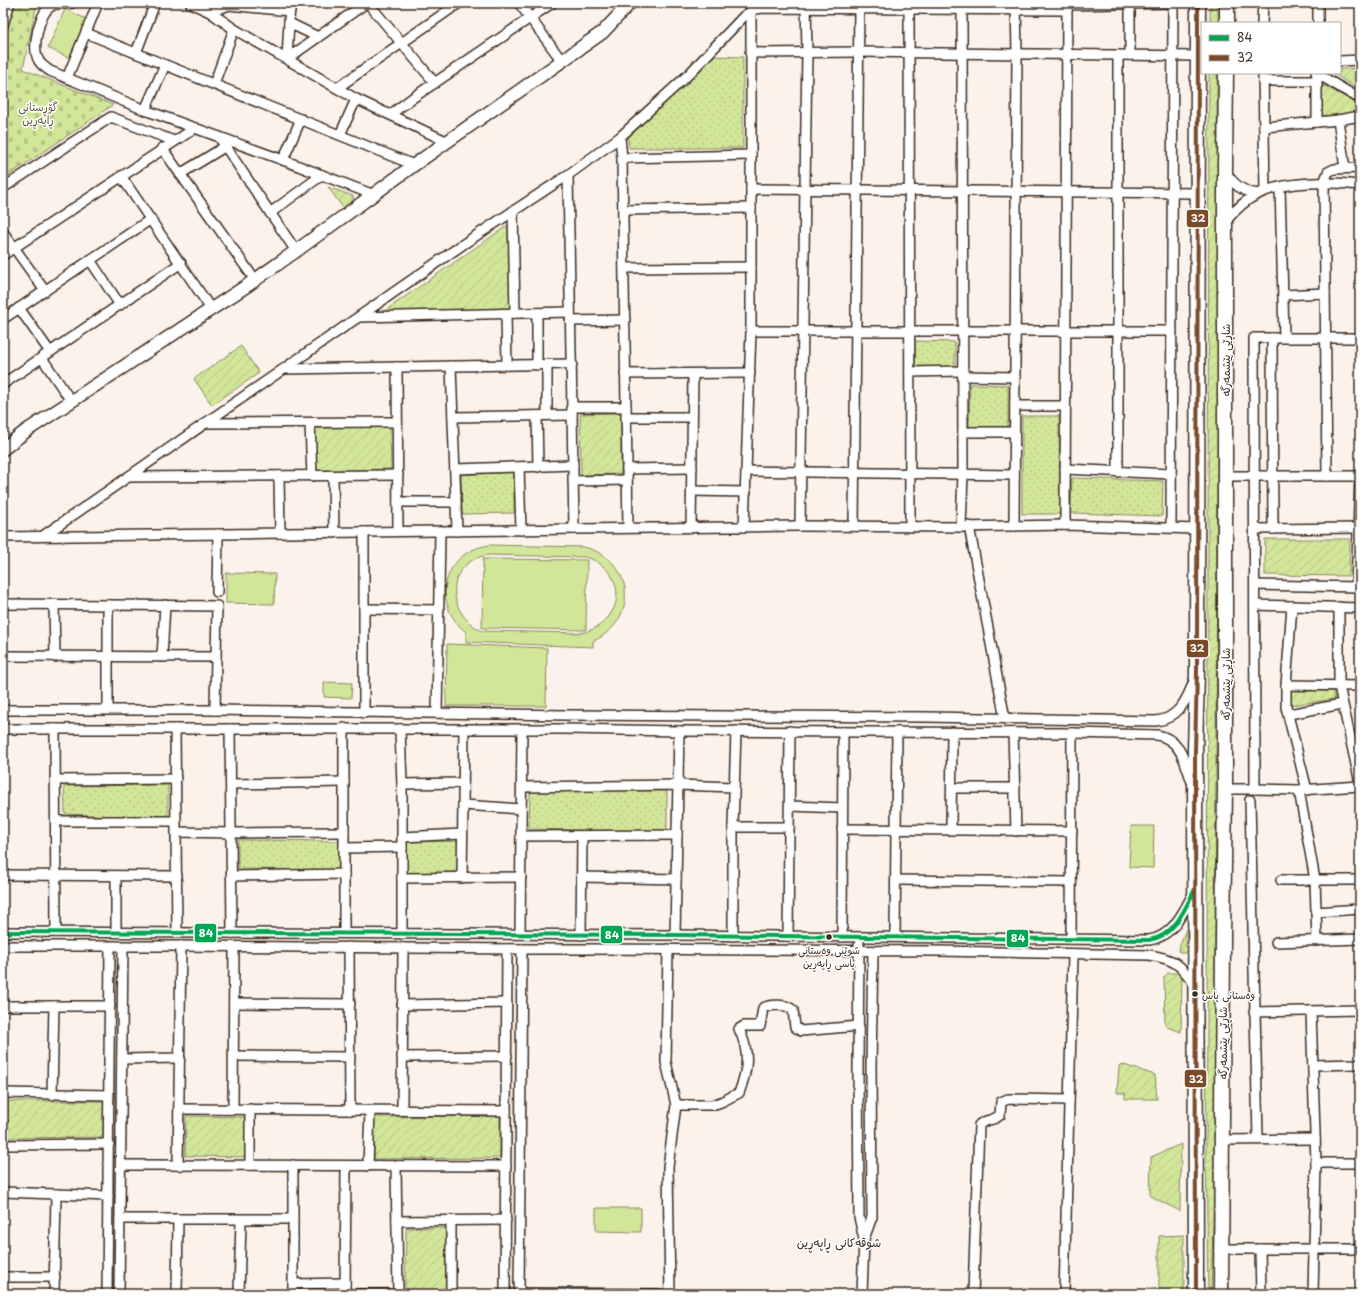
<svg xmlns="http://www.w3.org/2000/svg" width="1363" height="1297" viewBox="0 0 1363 1297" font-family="'Playpen Sans','Playpen Sans Arabic',sans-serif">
	<defs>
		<pattern id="cemetery-stones" width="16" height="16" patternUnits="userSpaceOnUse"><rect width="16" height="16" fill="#d2e69a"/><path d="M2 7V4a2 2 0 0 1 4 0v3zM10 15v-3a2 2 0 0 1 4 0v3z" fill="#b5c584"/></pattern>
		<pattern id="park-dots" width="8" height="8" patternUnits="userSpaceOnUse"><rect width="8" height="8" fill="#d2e69a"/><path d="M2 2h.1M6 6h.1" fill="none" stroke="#b5c584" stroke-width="1.8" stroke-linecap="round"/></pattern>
		<pattern id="garden-furrows" width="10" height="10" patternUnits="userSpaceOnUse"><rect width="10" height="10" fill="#d2e69a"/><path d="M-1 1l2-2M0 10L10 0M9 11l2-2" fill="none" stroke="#b5c584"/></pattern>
	</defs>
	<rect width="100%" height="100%" fill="#fbf2eb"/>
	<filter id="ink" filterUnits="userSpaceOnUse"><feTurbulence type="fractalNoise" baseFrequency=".025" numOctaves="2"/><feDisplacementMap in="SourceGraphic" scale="8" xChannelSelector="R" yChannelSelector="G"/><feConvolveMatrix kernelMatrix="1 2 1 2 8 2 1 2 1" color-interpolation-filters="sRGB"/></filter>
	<g filter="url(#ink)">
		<path fill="url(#cemetery-stones)" stroke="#86885c" d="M3 3H37L23 69 113 105 3 179Z"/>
		<g fill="url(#park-dots)" stroke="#86885c">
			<path d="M714 56 743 57V148H629L628 138Z"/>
			<path d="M915 341 955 342V367L915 366Z"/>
			<path d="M970 384 1008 385V427H969Z"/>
			<path d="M1022 416H1059L1060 514H1022Z"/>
			<path d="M514 472V513L462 514 461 475Z"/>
			<path d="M1072 478 1163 481 1162 516 1071 513Z"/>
			<path d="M168 785V818L65 814 64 786Z"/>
			<path d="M530 790 667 791V832L529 829Z"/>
			<path d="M238 840 339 841V870L238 869Z"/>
			<path d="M458 841 459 872 406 873 405 842Z"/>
		</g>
		<g fill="url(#garden-furrows)" stroke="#86885c">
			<rect x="1210" y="3" width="8" height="20"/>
			<path d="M1360 68V91L1333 73H1340V69Z"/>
			<path d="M1209 73H1217L1218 291 1214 1189 1211 1294H1208L1206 1147 1207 1029Z"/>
			<path d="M1321 84 1360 105V111L1321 118Z"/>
			<path d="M328 187 353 196 354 201 343 208Z"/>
			<path d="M508 225 510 310 383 312Z"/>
			<path d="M241 346 259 373 212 405 194 379Z"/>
			<path d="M621 413V474L581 475 580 414Z"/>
			<path d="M390 427 391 469 315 471 314 428Z"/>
			<path d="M1265 539H1350L1349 576 1265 575Z"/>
			<path d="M1291 691H1333L1335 699 1291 705Z"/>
			<path d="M1186 929V954L1178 951Z"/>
			<path d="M1168 973H1182L1181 1032 1167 1027 1165 1024 1164 977Z"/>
			<path d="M1121 1064 1155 1075 1157 1099H1125V1093H1117L1119 1066Z"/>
			<path d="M8 1101H104L103 1137 8 1138Z"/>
			<path d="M186 1116 245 1117V1157L185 1156Z"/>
			<path d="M500 1116V1158L374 1159V1117Z"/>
			<path d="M1181 1144 1180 1211 1150 1196 1151 1157Z"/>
			<path d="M406 1228H447V1290H405Z"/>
			<path d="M1184 1235V1294H1159V1236Z"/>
		</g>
		<g fill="#d2e69a" stroke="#86885c" fill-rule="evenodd">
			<path d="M65 9 86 19 69 58 48 48Z"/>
			<path d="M490 545 583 547C590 548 596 551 603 555 628 571 633 604 613 627 607 633 601 638 593 641V647L466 642V632C430 603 443 551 490 545ZM489 555 585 557C593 559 600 563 606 569 630 594 611 628 580 633L482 631C445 613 444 561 489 555Z"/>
			<path d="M483 559 587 560 586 630 482 628Z"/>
			<path d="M226 573 275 574 274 604 226 603Z"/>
			<path d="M447 644 547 648 546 706H446Z"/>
			<path d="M324 682 352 683 351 698 324 697Z"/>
			<path d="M1131 826H1154L1153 868 1129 867Z"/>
			<path d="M596 1208H641V1232L596 1231Z"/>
		</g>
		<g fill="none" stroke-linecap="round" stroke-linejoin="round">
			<defs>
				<g id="minor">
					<path d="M72 3C66 4 56 3 51 6 39 14 31 48 39 61 41 65 46 68 50 71L145 110 283 160 374 195"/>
					<path d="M190 3 210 12 234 29 356 99 448 142"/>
					<path d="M368 3 435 83"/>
					<path d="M519 3 562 61"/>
					<path d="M909 3 910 527"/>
					<path d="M1067 5 1173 3"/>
					<path d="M210 12 229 5 290 11"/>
					<path d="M289 23 318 37"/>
					<path d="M1262 23 1263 3"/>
					<path d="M1318 23V3"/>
					<path d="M3 25 10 3"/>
					<path d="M86 33 414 165"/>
					<path d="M136 53 155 3"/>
					<path d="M750 53 859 52 1197 56"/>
					<path d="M1130 55V3"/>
					<path d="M287 59 366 3"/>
					<path d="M287 59 290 3"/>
					<path d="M1340 61 1360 60"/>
					<path d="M1263 73 1265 191"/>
					<path d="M1316 73 1360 99"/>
					<path d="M67 78 98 3"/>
					<path d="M1263 81H1317"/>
					<path d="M214 84 234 29"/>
					<path d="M337 88 459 3"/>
					<path d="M145 110 165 65"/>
					<path d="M391 114 411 99 552 3"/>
					<path d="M1338 120 1345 168"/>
					<path d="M1317 122V76"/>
					<path d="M1264 127 1338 120 1360 116"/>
					<path d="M340 135 356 99"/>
					<path d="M219 137 296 251"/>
					<path d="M620 137 622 158 628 528"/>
					<path d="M162 148 255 280"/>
					<path d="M622 158 751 155"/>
					<path d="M283 160 301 119"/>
					<path d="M1226 172C1233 185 1244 192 1258 194"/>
					<path d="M180 174 226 146"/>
					<path d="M568 175 574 529"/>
					<path d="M121 176 211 309"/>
					<path d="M1280 187 1284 337"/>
					<path d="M3 188 111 117 174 141"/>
					<path d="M751 189 1197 193"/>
					<path d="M623 210 751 208"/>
					<path d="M513 211 515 313"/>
					<path d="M270 213 322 175"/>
					<path d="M1225 222C1234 211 1245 200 1258 194 1288 180 1328 182 1360 185"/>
					<path d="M3 232 45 291"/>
					<path d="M3 255 195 128"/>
					<path d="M90 260 120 305"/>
					<path d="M624 268 751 267"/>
					<path d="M1283 295 1325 293"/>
					<path d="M19 308 50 352"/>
					<path d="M537 313V365"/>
					<path d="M506 314 507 365"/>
					<path d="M360 317 570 312"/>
					<path d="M3 319 151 219"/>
					<path d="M570 321 625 320"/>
					<path d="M751 331H1172"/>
					<path d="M1272 338 1273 529"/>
					<path d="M42 358 71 401"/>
					<path d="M547 365V415"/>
					<path d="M451 366 457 531"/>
					<path d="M397 367 398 531"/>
					<path d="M285 369 572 364"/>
					<path d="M910 372 963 371"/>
					<path d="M625 374 750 373"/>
					<path d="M963 376 1015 377"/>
					<path d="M3 384 181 263"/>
					<path d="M1015 406H1065"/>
					<path d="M572 407H626"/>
					<path d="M537 416 538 467"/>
					<path d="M453 417 572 415"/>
					<path d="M626 417H692"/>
					<path d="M206 423 397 422"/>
					<path d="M310 423 312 476"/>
					<path d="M963 432H1014"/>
					<path d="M519 467 521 530"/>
					<path d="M455 469 573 465"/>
					<path d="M627 469 692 468"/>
					<path d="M1065 469 1171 474"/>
					<path d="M747 471 1014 475"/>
					<path d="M1118 472V55"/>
					<path d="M279 476 280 533"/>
					<path d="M333 476 334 533"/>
					<path d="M1226 476H1360"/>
					<path d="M1327 476 1324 183 1328 172 1334 169 1360 168"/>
					<path d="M128 477 398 475"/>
					<path d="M573 481 627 480"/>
					<path d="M692 491 746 492"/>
					<path d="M398 502H456"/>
					<path d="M1065 525 1067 3"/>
					<path d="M800 526 807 52 806 3"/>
					<path d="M854 526 859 4"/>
					<path d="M969 526 1005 719"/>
					<path d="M1014 526 1017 54 1016 3"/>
					<path d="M744 527 751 331V11"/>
					<path d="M961 527 963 474 962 4"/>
					<path d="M1171 527 1173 3"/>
					<path d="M691 528 693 374"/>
					<path d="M1255 529 1358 528"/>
					<path d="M43 536 462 245 568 175 620 137 689 74 744 16 755 9 764 8 1067 10"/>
					<path d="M3 537 800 526 961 527 1065 525 1197 529"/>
					<path d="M1255 585 1360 587"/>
					<path d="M1356 587 1360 476"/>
					<path d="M217 592 218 534"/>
					<path d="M3 604 217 606 215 710"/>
					<path d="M54 604 55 657"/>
					<path d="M108 605V709"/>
					<path d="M1255 605 1360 608"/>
					<path d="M1292 606 1286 685V707L1307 790"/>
					<path d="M1339 607V686L1360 783"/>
					<path d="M364 609 439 610"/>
					<path d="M3 656 216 657"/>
					<path d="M162 657 165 605"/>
					<path d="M1286 685 1360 686"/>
					<path d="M3 710H215L565 715 927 717 1156 721C1178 719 1187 700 1194 681"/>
					<path d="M364 713V532"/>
					<path d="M437 713 440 531"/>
					<path d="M1289 714 1342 704"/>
					<path d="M3 729H565L679 731 1072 733 1157 735C1181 739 1185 763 1192 782"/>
					<path d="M55 729 56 932"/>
					<path d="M175 729 177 932"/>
					<path d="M230 729 232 933"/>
					<path d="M400 729 402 784V934"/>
					<path d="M1013 733 1016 831"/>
					<path d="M55 780 176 779"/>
					<path d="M231 784 344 782"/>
					<path d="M402 784 463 783"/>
					<path d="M522 787 678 785 734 787"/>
					<path d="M952 788H1015"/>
					<path d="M1225 789H1255L1254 338H1360"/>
					<path d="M1255 789 1299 790 1360 786"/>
					<path d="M1299 790 1315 880 1317 941"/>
					<path d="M1250 800 1258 1139"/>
					<path d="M463 805 521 809"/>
					<path d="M790 806 842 808"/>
					<path d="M56 821H176"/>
					<path d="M733 827H789"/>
					<path d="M842 829 1072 831"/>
					<path d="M951 829 952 732"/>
					<path d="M177 832 232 833 344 832"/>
					<path d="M521 836 677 835"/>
					<path d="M402 837 462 834"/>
					<path d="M344 848 402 847"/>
					<path d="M3 875 177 876"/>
					<path d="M232 876 344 874"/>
					<path d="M582 877 676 879"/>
					<path d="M402 878 521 877"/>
					<path d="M462 878 464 729"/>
					<path d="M896 880 1071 882"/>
					<path d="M1281 880H1360"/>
					<path d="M1316 912 1360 909"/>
					<path d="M3 932 675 935 1149 940C1173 937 1184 911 1194 892"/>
					<path d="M116 932V876"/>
					<path d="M344 933V728"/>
					<path d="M520 934 522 729"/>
					<path d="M581 935 582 836"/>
					<path d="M675 935 679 731"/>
					<path d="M733 936V827L736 731"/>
					<path d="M788 936 790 731"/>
					<path d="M842 937 843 732"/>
					<path d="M895 937 897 732"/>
					<path d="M1071 939 1072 733"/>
					<path d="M1276 942 1360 939"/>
					<path d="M859 944 858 1066 859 1217 864 1239 862 1294"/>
					<path d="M3 946H181L522 949H590L937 951 1149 955C1175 959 1180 964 1195 985"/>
					<path d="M349 947 350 1110"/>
					<path d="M668 949 666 1062 676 1105 668 1167 670 1294"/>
					<path d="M234 1003 350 1004"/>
					<path d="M402 1005 507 1003"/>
					<path d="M3 1006H110"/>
					<path d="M1311 1011 1316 1163H1360"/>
					<path d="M1254 1012 1360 1010"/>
					<path d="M234 1056 350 1057"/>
					<path d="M402 1057 507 1056"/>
					<path d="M122 1059 180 1058"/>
					<path d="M1313 1065 1360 1064"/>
					<path d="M3 1093 109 1095"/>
					<path d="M52 1095 54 1006"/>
					<path d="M676 1105H712L721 1102 739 1093C748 1069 750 1052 739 1029L744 1026H760L763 1008C771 1004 786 1004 793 1010L795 1027 801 1031 859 1026"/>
					<path d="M179 1109 506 1111"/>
					<path d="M233 1109 234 947"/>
					<path d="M402 1110 403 948"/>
					<path d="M1222 1140 1315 1139"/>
					<path d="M3 1145 109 1144"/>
					<path d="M121 1165 506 1166"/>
					<path d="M178 1165 181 946"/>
					<path d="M250 1165V1109"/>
					<path d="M293 1165V1294"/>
					<path d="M368 1166 370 1110"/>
					<path d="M396 1166 398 1294"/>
					<path d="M3 1192 108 1196"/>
					<path d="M120 1219H293"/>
					<path d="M397 1221 506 1220"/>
					<path d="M864 1239 872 1217 871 1066 873 951"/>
					<path d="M1221 1249H1360"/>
					<path d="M1260 1249 1261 1294"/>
					<path d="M3 1277H55"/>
					<path d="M293 1284 345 1283"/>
					<path d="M519 1293 659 1294"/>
					<path d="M54 1294 56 1194"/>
					<path d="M107 1294 110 947"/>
					<path d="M119 1294 123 947"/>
					<path d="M177 1294 178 1219"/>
					<path d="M239 1294 241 1220"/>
					<path d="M345 1294 346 1166"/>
					<path d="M345 1294H388"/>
					<path d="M451 1294V1221"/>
					<path d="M505 1294 507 949"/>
					<path d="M519 1294 522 949"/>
					<path d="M973 1294 979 1125C985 1119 994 1121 1000 1115L1001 1102 1008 1099 1069 1100"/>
					<path d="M1064 1294 1073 955"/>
					<path d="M1313 1294 1316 1163"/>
				</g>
				<path id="major" d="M3 449 26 431 248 285 296 251 414 165 603 32 630 3"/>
				<g id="highway">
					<path d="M1227 23V3"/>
					<path d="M1196 1294 1195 751 1197 672 1198 3"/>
					<path d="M1221 1294 1223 939 1225 789V168L1226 73"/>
				</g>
			</defs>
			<use href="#minor" stroke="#3b2a1e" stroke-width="12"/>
			<use href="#major" stroke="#3b2a1e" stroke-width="15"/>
			<use href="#highway" stroke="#3b2a1e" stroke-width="17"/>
			<use href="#minor" stroke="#fff" stroke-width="9"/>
			<use href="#major" stroke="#fff" stroke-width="12"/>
			<use href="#highway" stroke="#fff" stroke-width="14"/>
			<defs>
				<path id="bus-1" d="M3 932 675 935 1149 940C1174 937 1185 909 1195 889"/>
				<path id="bus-2" d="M1196 1294 1195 751 1197 672 1198 3"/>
			</defs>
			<use href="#bus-1" stroke="#fff" stroke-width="7"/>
			<use href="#bus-2" stroke="#fff" stroke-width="7"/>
			<use href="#bus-1" stroke="#00a651" stroke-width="4"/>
			<use href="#bus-2" stroke="#7a4b2a" stroke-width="4"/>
		</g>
	</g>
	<g fill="#3b2a1e" stroke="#fff" stroke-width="1.5">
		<circle cx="829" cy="937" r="3.5"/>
		<circle cx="1195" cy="994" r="3.5"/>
	</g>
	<g text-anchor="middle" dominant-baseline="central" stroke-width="3" stroke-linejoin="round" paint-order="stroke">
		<g font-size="10" fill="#3b2a1e" stroke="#fff">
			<text x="829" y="949">شوێنی وەستانی<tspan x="829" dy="13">پاسی ڕاپەڕین</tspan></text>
			<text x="1202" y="994" text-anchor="start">وەستانی پاس</text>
		</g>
		<g font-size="11" fill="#61593d" stroke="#fff">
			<text x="38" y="106">گۆڕستانی<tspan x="38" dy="13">ڕاپەڕین</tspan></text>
		</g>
		<g font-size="11" fill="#3b2a1e" stroke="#fff">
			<text transform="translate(1225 360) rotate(-90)">شاڕێی پێشمەرگە</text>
			<text transform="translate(1225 684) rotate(-90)">شاڕێی پێشمەرگە</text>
			<text transform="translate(1222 1043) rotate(-90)">شاڕێی پێشمەرگە</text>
		</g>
		<g font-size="12" fill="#3b2a1e" stroke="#fff">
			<text x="839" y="1242">شوقەکانی ڕاپەڕین</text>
		</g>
	</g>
	<g stroke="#fff" stroke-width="1.5">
		<rect x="1186" y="209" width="23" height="19" rx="4" fill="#7a4b2a"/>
		<rect x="1186" y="639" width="23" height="19" rx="4" fill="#7a4b2a"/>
		<rect x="194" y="923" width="23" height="20" rx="4" fill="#00a651"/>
		<rect x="600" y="925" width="23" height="19" rx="4" fill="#00a651"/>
		<rect x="1006" y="929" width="23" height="19" rx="4" fill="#00a651"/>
		<rect x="1184" y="1069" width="23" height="19" rx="4" fill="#7a4b2a"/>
	</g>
	<g font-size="11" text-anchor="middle" font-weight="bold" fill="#fff">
		<text x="1198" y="222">32</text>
		<text x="1197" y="652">32</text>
		<text x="206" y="937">84</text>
		<text x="612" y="939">84</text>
		<text x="1018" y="942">84</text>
		<text x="1196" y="1083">32</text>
	</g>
	<rect width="1363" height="1297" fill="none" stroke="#fff" stroke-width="16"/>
	<rect x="8" y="8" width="1347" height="1281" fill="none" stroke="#3b2a1e" stroke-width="1.5" filter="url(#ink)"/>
	<rect x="1201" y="22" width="140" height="52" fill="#ffffff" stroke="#b1aaa5"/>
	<rect x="1209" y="35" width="20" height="6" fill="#00a651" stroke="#b1aaa5"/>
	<text x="1237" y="42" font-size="12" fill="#3b2a1e">84</text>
	<rect x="1209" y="55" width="20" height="6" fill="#7a4b2a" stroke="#b1aaa5"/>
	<text x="1237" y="62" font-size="12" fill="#3b2a1e">32</text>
</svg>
